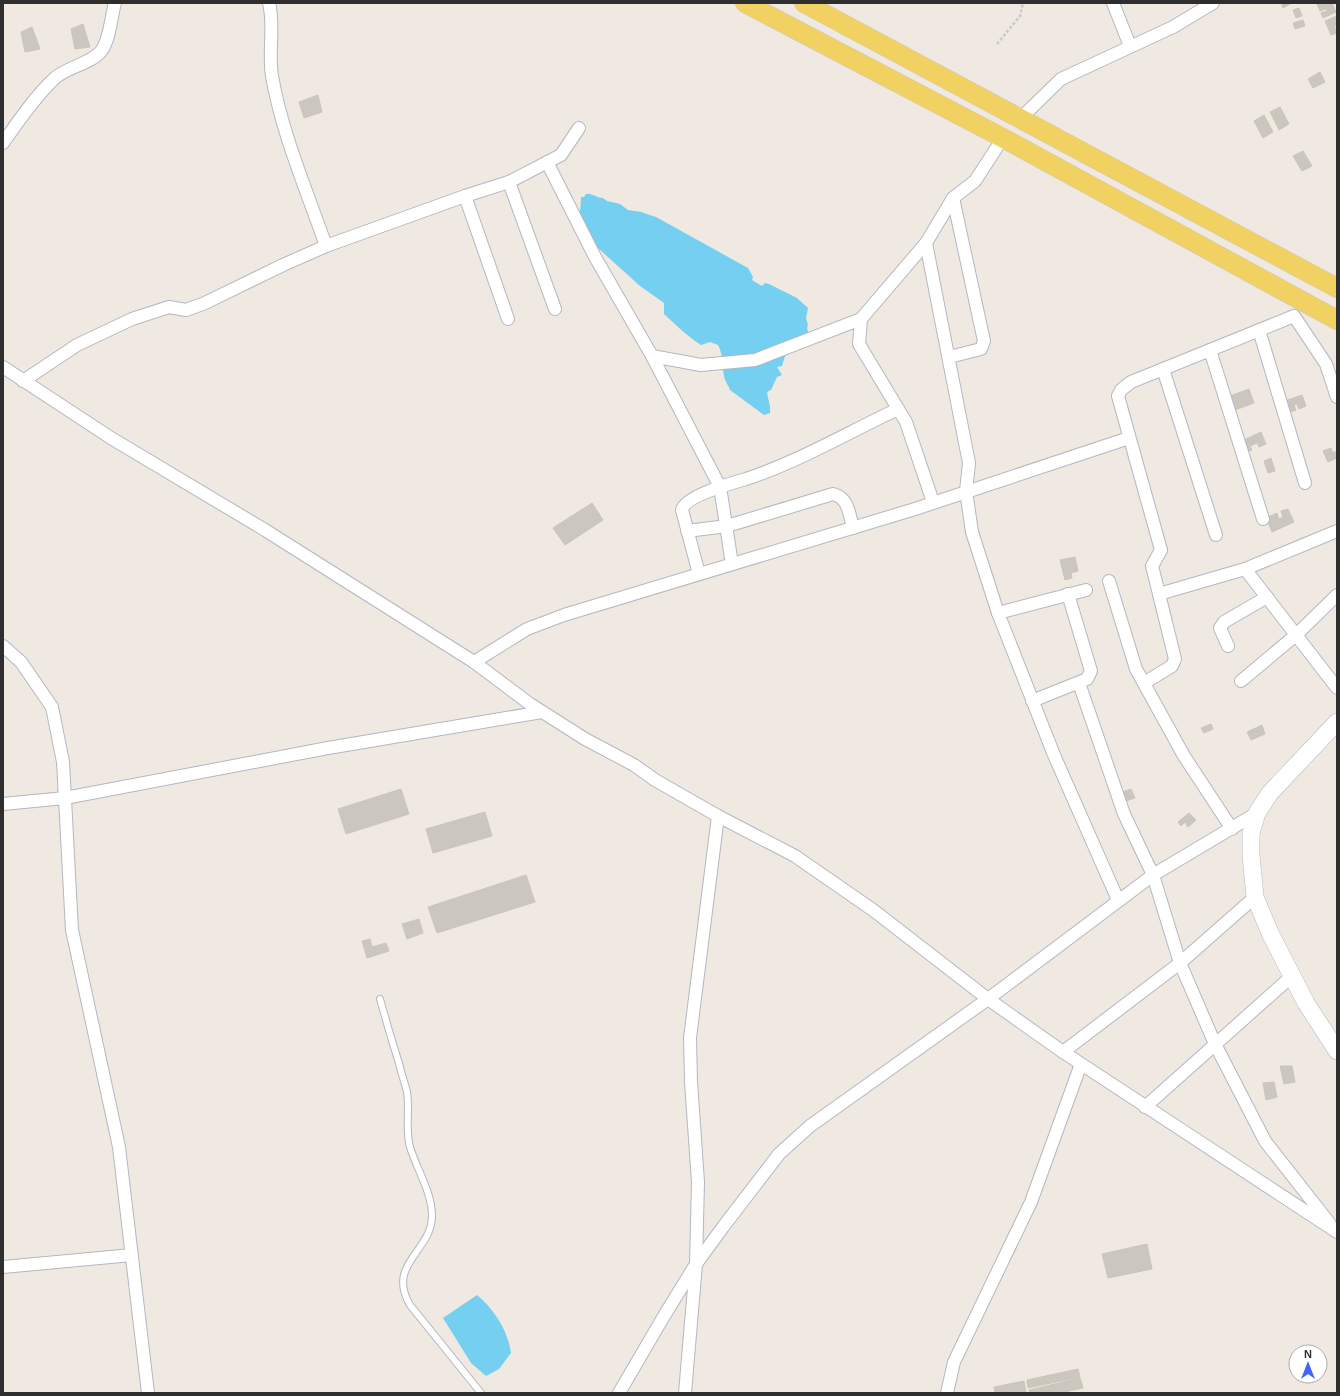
<svg xmlns="http://www.w3.org/2000/svg" width="1340" height="1396" viewBox="0 0 1340 1396" font-family="Helvetica,sans-serif">
	<rect width="100%" height="100%" fill="#efe9e1"/>
	<g fill="#75cff0">
		<path d="M586 194C592 193 596 198 603 198L607 201 620 204 628 210 641 212 656 217 748 268 753 277 752 280 762 286 765 283 769 284 797 298 808 308 806 318 808 325 807 328 808 332 805 337 785 356 782 366 777 367 782 375 777 377 771 390 767 392C768 400 771 406 770 413L764 415 730 390C729 386 728 386 726 382 721 373 725 357 718 345L710 342 701 345C688 337 676 325 664 314V303L640 286 598 248 590 239 579 218C580 216 581 200 581 197H584Z"/>
		<path d="M477 1295C494 1309 508 1331 511 1353L499 1369 486 1376 471 1363 443 1318Z"/>
	</g>
	<g fill="#cbc7bf" stroke="#cbc5ba">
		<path d="M1281 3H1290V4L1283 8Z"/>
		<path d="M1319 3H1332L1336 12 1323 18 1321 13 1327 11 1326 9 1320 11 1317 4Z"/>
		<path d="M1299 8 1302 16 1296 18 1293 10Z"/>
		<path d="M1337 16V28L1336 26H1334L1337 33 1331 35 1325 21Z"/>
		<path d="M1303 20 1305 26 1295 29 1293 23Z"/>
		<path d="M83 24 90 47 75 49 71 29Z"/>
		<path d="M32 27 40 49 25 52 21 32Z"/>
		<path d="M1320 72 1325 82 1313 88 1308 79Z"/>
		<path d="M318 95 322 112 304 118 299 102Z"/>
		<path d="M1280 107 1289 124 1279 130 1270 112Z"/>
		<path d="M1264 115 1273 132 1263 138 1254 121Z"/>
		<path d="M1303 151 1312 166 1302 171 1293 156Z"/>
		<path d="M1249 389 1254 403 1235 410 1230 396Z"/>
		<path d="M1302 395 1306 406 1299 409 1297 404 1294 405 1296 410 1286 414 1282 402Z"/>
		<path d="M1261 432 1266 444 1259 447 1257 443 1250 446 1252 450 1249 451 1244 440Z"/>
		<path d="M1331 448 1333 453 1337 451V458L1328 462 1323 451Z"/>
		<path d="M1271 458 1275 471 1268 473 1264 461Z"/>
		<path d="M592 503 603 520 565 545 553 528Z"/>
		<path d="M1288 509 1294 522 1272 532 1266 518 1277 513 1279 519 1283 517 1281 511Z"/>
		<path d="M1075 557 1078 571 1071 573 1072 578 1065 580 1060 560Z"/>
		<path d="M1211 724 1213 729 1204 733 1201 728Z"/>
		<path d="M1262 725 1265 734 1251 740 1247 732Z"/>
		<path d="M401 789 409 814 346 834 338 809Z"/>
		<path d="M1131 789 1135 798 1123 802 1119 793Z"/>
		<path d="M485 812 492 836 433 853 426 829Z"/>
		<path d="M1189 813 1196 820 1188 827 1185 822 1181 826 1178 822Z"/>
		<path d="M526 875 535 902 437 933 428 907Z"/>
		<path d="M419 919 423 933 407 939 402 924Z"/>
		<path d="M370 939 372 947 386 943 389 951 367 958 362 941Z"/>
		<path d="M1280 1066H1292L1295 1082 1284 1084Z"/>
		<path d="M1274 1082 1277 1097 1266 1100 1263 1083Z"/>
		<path d="M1147 1244 1152 1269 1108 1278 1102 1254Z"/>
		<path d="M1078 1369 1080 1377 1028 1388 1027 1380Z"/>
		<path d="M1080 1378 1083 1388 1060 1393H1030L1029 1390Z"/>
		<path d="M1024 1381 1026 1393H995L994 1387Z"/>
	</g>
	<g fill="none" stroke-linecap="round" stroke-linejoin="round">
		<defs>
			<path id="lane" d="M380 999C386 1020 392 1042 399 1063 401 1073 405 1083 407 1092 410 1110 405 1129 410 1147 417 1170 432 1192 432 1216 432 1251 386 1264 410 1305L481 1393"/>
			<g id="street">
				<path d="M269 3C275 27 268 51 272 76 282 134 307 191 326 246L465 196 509 182 561 155 579 128"/>
				<path d="M1113 3 1130 46"/>
				<path d="M1020 119 1061 79 1173 27 1213 3"/>
				<path d="M3 143C17 123 37 94 55 78 67 67 93 63 102 50 110 38 111 17 115 3"/>
				<path d="M547 162 595 257 652 356 720 487 732 564"/>
				<path d="M509 182 555 309"/>
				<path d="M465 196 508 319"/>
				<path d="M926 243 969 463 966 491 972 532 998 613 1054 755 1118 900"/>
				<path d="M861 319 859 344 906 422 933 502"/>
				<path d="M1259 330 1305 483"/>
				<path d="M1210 350 1263 519"/>
				<path d="M652 356 701 365 755 360 861 319 926 243 953 198 975 181 1003 138"/>
				<path d="M949 357 981 349 984 341 953 198"/>
				<path d="M3 367 111 438 265 530 474 662 530 704 585 739 634 765 655 780 718 816 795 856 873 910 988 999 1063 1052 1337 1232"/>
				<path d="M1163 369 1216 535"/>
				<path d="M23 381 77 345 132 319 169 307 186 310 205 303 283 265 326 246"/>
				<path d="M1337 397 1326 364 1294 316 1131 382 1121 390 1118 396 1161 550 1152 566 1159 594 1245 569 1337 531"/>
				<path d="M687 531 727 526 833 494C849 498 849 514 853 528"/>
				<path d="M1245 569 1337 688"/>
				<path d="M699 574 682 510C685 496 732 483 746 479 798 462 849 432 898 409"/>
				<path d="M1109 581 1136 669 1184 756 1232 829"/>
				<path d="M998 613 1086 590"/>
				<path d="M3 646 21 662 52 707 63 762 72 930 119 1147 148 1393"/>
				<path d="M1228 646 1220 628 1224 622 1267 597"/>
				<path d="M474 662 527 629 564 615 915 509 1129 438"/>
				<path d="M1241 681 1296 635 1337 595"/>
				<path d="M1079 683 1124 814 1153 875 1180 963 1215 1044 1265 1141 1330 1224"/>
				<path d="M1144 683 1172 666 1175 659 1159 594"/>
				<path d="M1032 701 1087 679 1091 671 1068 594"/>
				<path d="M3 804 65 798 328 748 542 712"/>
				<path d="M1063 1052 1180 963 1255 897"/>
				<path d="M1145 1107 1292 976"/>
				<path d="M3 1267 132 1255"/>
				<path d="M619 1393 664 1316 696 1264 723 1227 779 1154 810 1126 988 999 1153 875 1257 813"/>
				<path d="M685 1393 696 1264 698 1182 691 1082 690 1038 718 816"/>
				<path d="M947 1393 954 1362 1031 1202 1081 1064"/>
			</g>
			<path id="secondary" d="M1337 722 1270 793 1257 813 1251 833V855L1255 897 1271 935 1306 1003 1337 1051"/>
			<g id="primary">
				<path d="M745 3 1003 138 1337 320"/>
				<path d="M804 3 1337 288"/>
			</g>
		</defs>
		<use href="#lane" stroke="#b4b7c1" stroke-width="8"/>
		<use href="#street" stroke="#b4b7c1" stroke-width="14"/>
		<use href="#secondary" stroke="#b4b7c1" stroke-width="18"/>
		<use href="#primary" stroke="#c9c9c9" stroke-width="20"/>
		<path stroke="#c9c9c9" stroke-width="2.5" stroke-dasharray="3 2" stroke-linecap="butt" d="M997 44 1020 16 1023 3"/>
		<use href="#lane" stroke="#fff" stroke-width="6"/>
		<use href="#street" stroke="#fff" stroke-width="12"/>
		<use href="#secondary" stroke="#fff" stroke-width="17"/>
		<use href="#primary" stroke="#f2d163" stroke-width="19"/>
	</g>
	<rect width="1340" height="1396" fill="none" stroke="#2e2e2e" stroke-width="8"/>
	<g transform="translate(1308 1364)"><circle r="19" fill="#ffffff" stroke="#ababab"/>
	<path d="M0-3L7 15L0 10L-7 15Z" fill="#4264fb"/>
	<text y="-6" font-size="11" font-weight="bold" text-anchor="middle" fill="#2e2e2e">N</text>
	</g>
</svg>
